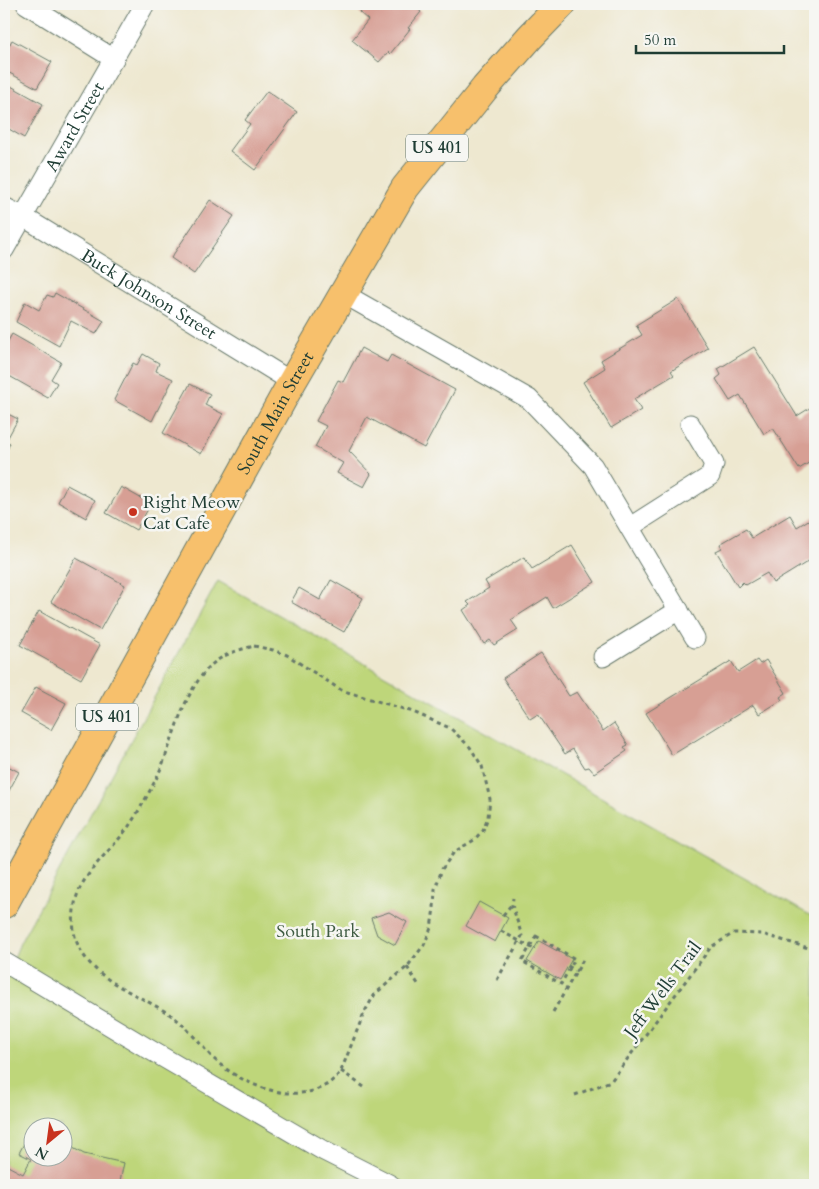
<svg xmlns="http://www.w3.org/2000/svg" width="819" height="1189" viewBox="0 0 819 1189" font-family="Cardo,serif">
	<rect width="100%" height="100%" fill="#f6f6f2"/>
	<filter id="ink" filterUnits="userSpaceOnUse"><feTurbulence type="fractalNoise" baseFrequency=".02" numOctaves="2"/><feDisplacementMap in="SourceGraphic" scale="10" xChannelSelector="R" yChannelSelector="G"/><feConvolveMatrix kernelMatrix="1 2 1 2 8 2 1 2 1" color-interpolation-filters="sRGB"/></filter>
	<filter id="wash" filterUnits="userSpaceOnUse"><feTurbulence type="fractalNoise" baseFrequency=".0096" numOctaves="4" result="noise"/><feDisplacementMap in="SourceGraphic" scale="20" xChannelSelector="R" yChannelSelector="G"/><feGaussianBlur stdDeviation="1.12" result="paint"/><feColorMatrix in="noise" values="0 0 0 0 0 0 0 0 0 0 0 0 0 0 0 0 0 1.4 0 .05"/><feComposite in="paint" operator="in"/></filter>
	<g filter="url(#wash)">
		<rect width="100%" height="100%" fill="#eee8d0"/>
		<path fill="#bed67a" stroke="#6e8a57" fill-rule="evenodd" d="M218 581 815 918V1185H4V983L20 943ZM32 1126H62V1156H32Z"/>
		<g id="blocks">
			<g fill="#d79f94">
				<path d="M366 4H382L391 11 398 4H412L421 12 408 28 410 29 390 54 388 52 379 62 352 40 368 20 359 12Z"/>
				<path d="M12 40 52 62 37 88 4 70V55Z"/>
				<path d="M9 85 43 104 24 138 4 126V95Z"/>
				<path d="M267 91 297 112 255 170 230 151 250 124 245 120Z"/>
				<path d="M210 200 234 216 194 274 171 258Z"/>
				<path d="M55 293 104 321 96 334 71 321 59 346 16 322 25 302 39 310 47 295 53 297Z"/>
				<path d="M678 299 708 348 671 371 674 375 634 399 641 410 611 428 583 382 605 368 601 360 642 335 636 325Z"/>
				<path d="M12 334 61 362 51 379 57 383 48 398 4 373V348Z"/>
				<path d="M754 347 797 416 813 406 815 409V459L799 469 773 428 764 434 740 395 730 401 716 379 721 375 718 369Z"/>
				<path d="M361 348 387 362 391 355 455 390 424 448 367 417 349 451 371 474 364 487 337 473 343 463 315 447 326 426 316 421 338 380 343 382Z"/>
				<path d="M143 354 159 363 156 371 173 379 152 421 114 400 133 363 137 365Z"/>
				<path d="M190 384 210 394 205 405 223 414 201 454 163 433Z"/>
				<path d="M4 412 18 419 6 441 10 443 4 457Z"/>
				<path d="M67 485 95 500 86 518 58 502Z"/>
				<path d="M121 487 151 504 136 530 106 513Z"/>
				<path d="M790 515 797 527 815 516V565L812 559 773 583 767 573 746 585 743 582 738 587 716 551 722 548 720 544 746 529 752 538Z"/>
				<path d="M572 545 595 582 553 608 547 597 511 620 518 630 494 645 490 640 484 644 463 610 470 605 467 602 489 588 485 581 524 557 532 569Z"/>
				<path d="M76 558 125 585 100 630 51 602Z"/>
				<path d="M331 580 363 598 344 632 291 602 299 588 320 600Z"/>
				<path d="M39 611 100 645 81 679 20 645Z"/>
				<path d="M541 653 569 696 577 692 603 731 614 723 628 745 624 747 627 751 594 773 589 767 585 768 573 749 565 754 538 714 530 719 503 678Z"/>
				<path d="M757 660 760 664 766 660 786 693 780 697 782 700 759 714 753 705 672 755 646 713 731 661 738 672Z"/>
				<path d="M36 687 66 703 51 730 21 713Z"/>
				<path d="M4 764 19 772 4 800Z"/>
				<path d="M479 902 508 918 495 942 466 926Z"/>
				<path d="M389 912 407 922 395 945 377 935 371 918Z"/>
				<path d="M539 941 572 959 560 980 527 961Z"/>
				<path d="M32 1129V1156H62V1142L84 1154 124 1163 119 1185H4V1164L23 1174 31 1159 19 1153Z"/>
			</g>
		</g>
	</g>
	<g filter="url(#ink)">
		<use href="#blocks" fill-opacity="0" stroke="#67796b" stroke-width="1"/>
		<g fill="none" stroke-linecap="round" stroke-linejoin="round">
			<defs>
				<g id="minor">
					<path d="M26 4 114 59"/>
					<path id="s1" d="M4 207 22 216 292 382"/>
					<path id="s2" d="M4 250 145 4"/>
					<path d="M344 294 529 399 593 466 695 638"/>
					<path d="M630 527 710 476 714 464 690 424"/>
					<path d="M603 657 679 610"/>
					<path d="M4 962 147 1048 324 1151 391 1185"/>
				</g>
				<g id="highway">
					<path id="s3" d="M4 904 292 382 405 188 485 88 530 37 562 4"/>
				</g>
			</defs>
			<use href="#minor" stroke="#67796b" stroke-width="21"/>
			<use href="#highway" stroke="#67796b" stroke-width="30"/>
			<g stroke="#67796b" stroke-width="3" stroke-dasharray="4 4" stroke-linecap="butt">
				<path d="M254 646 273 650 287 655 341 690 413 712 450 728 470 747 482 766 490 799 488 817 483 830 474 840 454 852 442 869 435 889 434 908 431 928 424 945 407 967 375 994 364 1013 341 1071C311 1113 244 1088 214 1059 201 1046 186 1025 172 1016 139 993 91 982 76 940 72 928 73 911 76 899 83 872 113 849 129 826 139 811 149 793 157 777 173 743 179 704 203 674 217 656 234 651 254 646Z"/>
				<path d="M503 915 511 905"/>
				<path d="M501 931 534 949"/>
				<path d="M536 936 575 959 561 984 522 961Z"/>
				<path d="M568 966 577 971"/>
				<path d="M407 967 420 987"/>
				<path d="M497 980 522 936 512 905 513 898"/>
				<path d="M553 1012 583 960"/>
				<path d="M341 1071 364 1087"/>
				<path d="M575 1095 611 1081 711 947 734 933 762 934 815 950"/>
			</g>
			<use href="#minor" stroke="#fff" stroke-width="19"/>
			<use href="#highway" stroke="#f7c06c" stroke-width="28"/>
		</g>
	</g>
	<circle fill="#c8321e" stroke="#f6f6f2" stroke-width="2" cx="133" cy="512" r="5"/>
	<g text-anchor="middle" dominant-baseline="central" stroke-width="5" stroke-linejoin="round" paint-order="stroke">
		<g fill="#f6f6f2" stroke="#60746d" stroke-width="1">
			<rect x="406" y="134.5" width="62" height="27" rx="4"/>
			<rect x="76" y="703.5" width="62" height="27" rx="4"/>
		</g>
		<g font-size="16" font-weight="bold" fill="#1f3d34">
			<text x="437" y="148">US 401</text>
			<text x="107" y="717">US 401</text>
		</g>
		<g font-size="18" fill="#1f3d34" stroke="#f6f6f2">
			<text stroke="none"><textPath href="#s2" startOffset="142">Award Street</textPath></text>
			<text stroke="none"><textPath href="#s1" startOffset="169">Buck Johnson Street</textPath></text>
			<text stroke="none"><textPath href="#s3" startOffset="561">South Main Street</textPath></text>
			<text transform="translate(663 990) rotate(-53)">Jeff Wells Trail</text>
		</g>
		<g font-size="18" fill="#1f3d34" stroke="#f6f6f2" text-anchor="start">
			<text x="143" y="502">Right Meow<tspan x="143" dy="21">Cat Cafe</tspan></text>
		</g>
		<g font-size="18" fill="#3f5c42" stroke="#f6f6f2">
			<text x="318" y="931">South Park</text>
		</g>
	</g>
	<rect width="819" height="1189" fill="none" stroke="#f6f6f2" stroke-width="20"/>
	<g transform="translate(48 1142) rotate(209)"><circle r="24" fill="#f6f6f2" stroke="#a0aca6"/>
	<path d="M0-4L9 19L0 12L-9 19Z" fill="#c8321e"/>
	<text y="-8" font-size="14" font-weight="bold" text-anchor="middle" fill="#1f3d34">N</text>
	</g>
	<path d="M636 45v8h148v-8" fill="none" stroke="#1f3d34" stroke-width="2.5"/>
	<text x="644" y="45" font-size="15" fill="#1f3d34" stroke="#f6f6f2" stroke-width="4" paint-order="stroke">50 m</text>
</svg>
